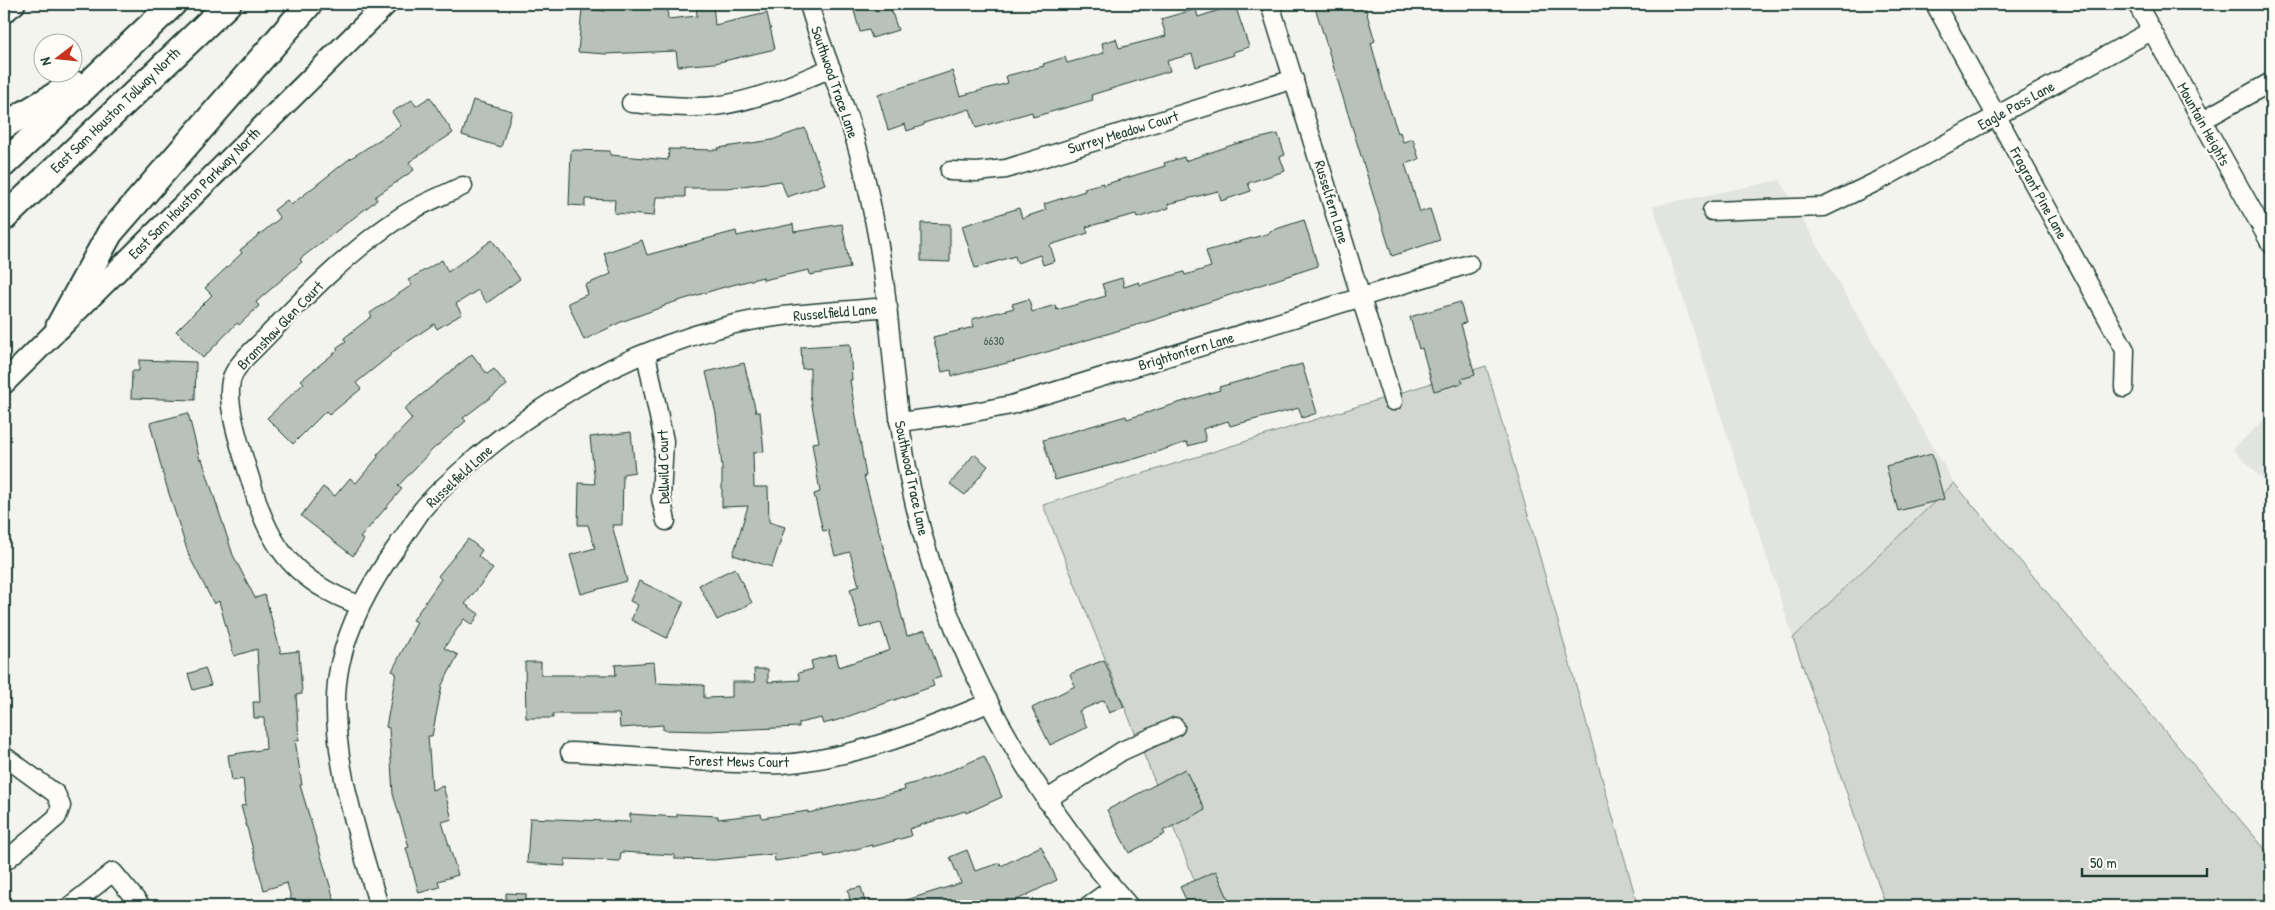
<svg xmlns="http://www.w3.org/2000/svg" width="2275" height="910" viewBox="0 0 2275 910" font-family="'Patrick Hand',sans-serif">
	<rect width="100%" height="100%" fill="#f4f4ef"/>
	<filter id="ink" filterUnits="userSpaceOnUse"><feTurbulence type="fractalNoise" baseFrequency=".02" numOctaves="2"/><feDisplacementMap in="SourceGraphic" scale="10" xChannelSelector="R" yChannelSelector="G"/><feConvolveMatrix kernelMatrix="1 2 1 2 8 2 1 2 1" color-interpolation-filters="sRGB"/></filter>
	<g filter="url(#ink)">
		<g fill="#e2e5df">
			<path d="M1780 180 1954 483 1793 638 1653 206Z"/>
			<path d="M2271 413V488L2233 449Z"/>
		</g>
		<g fill="#d1d6d1" stroke="#788a82">
			<path d="M1486 366 1638 906H1205L1043 505Z"/>
			<path d="M1954 483 2271 856V906H1886L1793 638Z"/>
		</g>
		<g fill="#b9c1bb" stroke="#1f3d34">
			<path d="M696 4H713L715 25 767 13 775 49 715 63 678 66 676 51 606 54 578 52 582 9 605 11 606 6 667 5 668 19 697 16Z"/>
			<path d="M852 4H889L898 30 872 38 869 30 860 32Z"/>
			<path d="M1314 4H1364L1375 41 1371 43 1384 92 1398 133 1400 132 1403 142 1413 139 1419 159 1405 164 1420 212 1430 209 1440 240 1392 256Z"/>
			<path d="M1235 5 1249 47 1233 52 1234 55 1196 67 1192 54 1167 61 1170 71 1091 95 1093 100 1033 117 1032 112 976 128 970 109 924 123V125L907 131 905 124 888 130 878 95 952 71 960 96 1008 83 1006 76 1044 66 1043 64 1065 57 1067 63 1104 53 1102 43 1116 39 1119 48 1166 36 1161 19 1196 9 1198 17Z"/>
			<path d="M430 97 453 133 409 162 414 170 375 197 377 200 300 259 302 262 256 302 259 306 239 325 237 323 203 358 176 331 212 295 205 288 242 253 240 250 280 218 274 210 287 200 291 205 348 160 401 126 392 112 412 100 416 106Z"/>
			<path d="M473 100 512 111 501 147 462 135Z"/>
			<path d="M805 128 825 184 787 197 781 181 727 188H685V197H656L654 216 614 213 615 200 585 199V206L569 205 571 150 610 151V155L668 160 669 149 718 150V148L772 140Z"/>
			<path d="M1278 134 1285 155 1280 157 1285 171 1248 183 1251 191 1221 201 1218 191 1168 204 1169 208 1137 218 1136 214 1086 227 1088 233 1050 245 1055 261 1043 265 1040 255 1017 263 1015 256 975 268 962 226 1019 208 1022 218 1046 210 1044 204 1085 191 1084 188 1103 183V185L1165 166 1164 163 1184 157 1185 161 1235 144Z"/>
			<path d="M1304 220 1318 266 1157 319 1020 360 952 376 951 370 942 372 933 337 974 327 972 319 1014 308 1012 304 1029 299 1032 312 1055 305 1057 310 1106 296 1102 284 1122 278 1124 287 1139 282 1140 285 1184 272 1185 275 1211 267 1206 251 1270 233V231Z"/>
			<path d="M921 223 950 224V262L921 261Z"/>
			<path d="M793 224 794 232 842 224 850 268 810 275 809 270 763 280V277L721 288 665 305V306L621 322 584 340 568 303 588 294 585 285 611 274 604 253 642 240 647 255 736 231 737 236Z"/>
			<path d="M492 240 520 279 487 303 478 290 456 304 462 314 437 329 434 324 391 353 392 354 356 383 361 389 329 415 326 411 293 444 267 418 304 383 301 380 338 350 336 348 346 341 344 338 372 316 370 313 412 285 408 280 442 260 448 272Z"/>
			<path d="M1460 302 1466 323 1461 324 1475 375 1461 379 1463 383 1434 391 1422 348 1419 349 1410 317Z"/>
			<path d="M850 344 852 380H850L866 476H864L907 636 925 630 941 677 932 680 934 686 838 720 823 724 821 718 799 723V727L708 731 663 730V725L620 728 619 714H553V718H526L525 662H541V675H616L615 665 654 662 656 683 704 685V698L732 697V682H755L754 669H768V682L800 680 798 673 813 669 811 661 836 654 839 667 890 650 881 623 860 628 850 589 859 586 850 552 835 556 828 530 823 531 814 494 820 492 812 443 819 442 810 395V368L802 369 801 347Z"/>
			<path d="M472 354 487 374 494 369 507 385 463 418 466 421 431 451 398 486 402 489 360 538 364 540 353 556 301 516 323 487 335 496 350 478 356 483 378 457 377 455 412 419 404 409Z"/>
			<path d="M139 360 196 362 195 400 131 398 132 371H139Z"/>
			<path d="M744 363 756 412H760L764 452 753 453 754 487H768L769 522 785 527 772 567 733 555 748 506 722 507V467L716 414 706 372Z"/>
			<path d="M1302 364 1317 413 1302 418 1299 408 1230 426 1228 421 1203 429 1206 441 1188 446 1187 442 1138 458 1055 480 1043 440 1126 416 1127 419 1220 390 1219 387Z"/>
			<path d="M188 413 200 460 202 459 233 555 255 598 265 595 281 653 299 651 302 694 296 695 299 740H295L302 785H300L336 906H293L287 883 264 890 241 806 246 805 243 779 232 781 228 755 266 749 264 718H254L253 702H260L257 649 234 656 219 601 214 604 189 556 164 478 150 423Z"/>
			<path d="M631 432 635 472 623 474 622 525H612L627 581 581 594 570 555 595 548 588 525H578L579 483 595 484 590 437Z"/>
			<path d="M974 454 988 466 965 495 950 484Z"/>
			<path d="M1932 454 1944 499 1898 511 1886 466Z"/>
			<path d="M468 539 482 550 478 556 493 569 465 604 479 614 472 625 464 619 444 648 458 655 442 685 432 736H428L432 790 443 786 452 819 442 822 458 875 438 881 440 887 419 893 406 848 409 847 393 794 389 728 386 727 396 673 392 671 417 622 413 620 441 579 438 576Z"/>
			<path d="M735 568 752 603 717 620 699 585Z"/>
			<path d="M639 581 684 602 667 638 631 620 638 605 630 601Z"/>
			<path d="M1104 660 1124 707 1109 713 1104 700 1079 711 1087 727 1050 745 1032 708 1075 686 1070 674Z"/>
			<path d="M205 668 211 685 193 690 188 674Z"/>
			<path d="M984 756 1002 797 966 813 965 811 909 829 911 836 872 847V845L825 857 824 854 775 861 774 854 714 860 675 859V855L621 852 620 861 565 859V866L527 863 530 818 630 822V814L677 817V814L718 816V819L761 814 762 818 808 811V813L905 790 904 786 938 776Z"/>
			<path d="M1185 769 1205 810 1163 831 1165 834 1129 853 1107 810Z"/>
			<path d="M1041 846 1057 880 1013 902 1001 906H898L897 903 961 883 950 857 967 850 975 871 1000 863 1001 866Z"/>
			<path d="M1216 871 1230 903 1222 906H1189L1180 887Z"/>
			<path d="M861 887 866 906H851L848 890Z"/>
			<path d="M506 893 526 894V906H506Z"/>
		</g>
		<g fill="none" stroke-linecap="round" stroke-linejoin="round">
			<defs>
				<g id="minor">
					<path d="M809 4C818 38 833 72 844 106 857 141 866 178 873 214 890 294 891 376 905 457 935 628 1016 776 1129 906"/>
					<path d="M1270 4 1393 401"/>
					<path d="M1935 4 2125 350 2124 388"/>
					<path d="M2137 4 2271 244"/>
					<path d="M631 103C658 105 687 109 715 106 755 101 794 84 831 68"/>
					<path d="M2203 120 2271 82"/>
					<path d="M950 171 977 172 1006 169 1294 79"/>
					<path d="M1712 211 1824 207 1880 180 2151 31"/>
					<path d="M646 354 664 441 661 498 666 521"/>
					<path d="M899 422 964 414 1011 405 1469 264"/>
					<path d="M359 605C299 583 270 550 253 488 245 461 225 407 231 381 235 364 255 349 266 337 307 294 350 251 399 218 418 205 442 196 463 186"/>
					<path d="M570 752C625 754 681 761 736 763 751 763 767 765 782 764 855 758 922 731 988 703"/>
					<path d="M4 756 56 794 61 806 57 817 4 862"/>
					<path d="M1046 800 1122 751 1175 727"/>
					<path d="M70 906 113 872 141 906"/>
					<path d="M379 906C358 837 324 737 340 664 350 620 371 582 398 545 406 534 414 521 422 510 438 490 458 474 477 457 549 396 631 351 723 327 776 313 833 312 888 307"/>
					<path d="M1088 906 1113 888"/>
				</g>
				<g id="major">
					<path d="M4 12 14 4"/>
					<path d="M4 383 386 4"/>
				</g>
				<g id="highway">
					<path d="M4 126 74 84"/>
					<path d="M4 164 173 4"/>
					<path d="M4 218 228 4"/>
					<path d="M59 326 110 233 309 4"/>
				</g>
			</defs>
			<use href="#minor" stroke="#1f3d34" stroke-width="21"/>
			<use href="#major" stroke="#1f3d34" stroke-width="25"/>
			<use href="#highway" stroke="#1f3d34" stroke-width="29"/>
			<use href="#minor" stroke="#fdfcf7" stroke-width="18"/>
			<use href="#major" stroke="#fdfcf7" stroke-width="21"/>
			<use href="#highway" stroke="#fdfcf7" stroke-width="25"/>
		</g>
	</g>
	<g text-anchor="middle" dominant-baseline="central" stroke-width="4" stroke-linejoin="round" paint-order="stroke">
		<g font-size="12" fill="#465e56">
			<text x="994" y="340">6630</text>
		</g>
		<g font-size="15" fill="#1f3d34" stroke="#fdfcf7">
			<text transform="translate(835 82) rotate(71)">Southwood Trace Lane</text>
			<text transform="translate(2016 105) rotate(-29)">Eagle Pass Lane</text>
			<text transform="translate(115 110) rotate(-44)">East Sam Houston Tollway North</text>
			<text transform="translate(2204 124) rotate(61)">Mountain Heights</text>
			<text transform="translate(1123 132) rotate(-17)">Surrey Meadow Court</text>
			<text transform="translate(194 193) rotate(-45)">East Sam Houston Parkway North</text>
			<text transform="translate(2039 193) rotate(61)">Fragrant Pine Lane</text>
			<text transform="translate(1332 202) rotate(73)">Russelfern Lane</text>
			<text transform="translate(835 312) rotate(-5)">Russelfield Lane</text>
			<text transform="translate(280 325) rotate(-46)">Bramshaw Glen Court</text>
			<text transform="translate(1186 351) rotate(-17)">Brightonfern Lane</text>
			<text transform="translate(663 467) rotate(-91)">Dellwild Court</text>
			<text transform="translate(459 476) rotate(-43)">Russelfield Lane</text>
			<text transform="translate(912 478) rotate(78)">Southwood Trace Lane</text>
			<text transform="translate(739 761) rotate(1)">Forest Mews Court</text>
		</g>
	</g>
	<rect width="2275" height="910" fill="none" stroke="#fdfcf7" stroke-width="20"/>
	<rect x="10" y="10" width="2255" height="890" fill="none" stroke="#1f3d34" stroke-width="2" filter="url(#ink)"/>
	<g transform="translate(58 58) rotate(254)"><circle r="24" fill="#fdfcf7" stroke="#a4b0a9"/>
	<path d="M0-4L9 19L0 12L-9 19Z" fill="#c8321e"/>
	<text y="-8" font-size="14" font-weight="bold" text-anchor="middle" fill="#1f3d34">N</text>
	</g>
	<path d="M2082 868v8h125v-8" fill="none" stroke="#1f3d34" stroke-width="2.5"/>
	<text x="2090" y="868" font-size="15" fill="#1f3d34" stroke="#fdfcf7" stroke-width="4" paint-order="stroke">50 m</text>
</svg>
